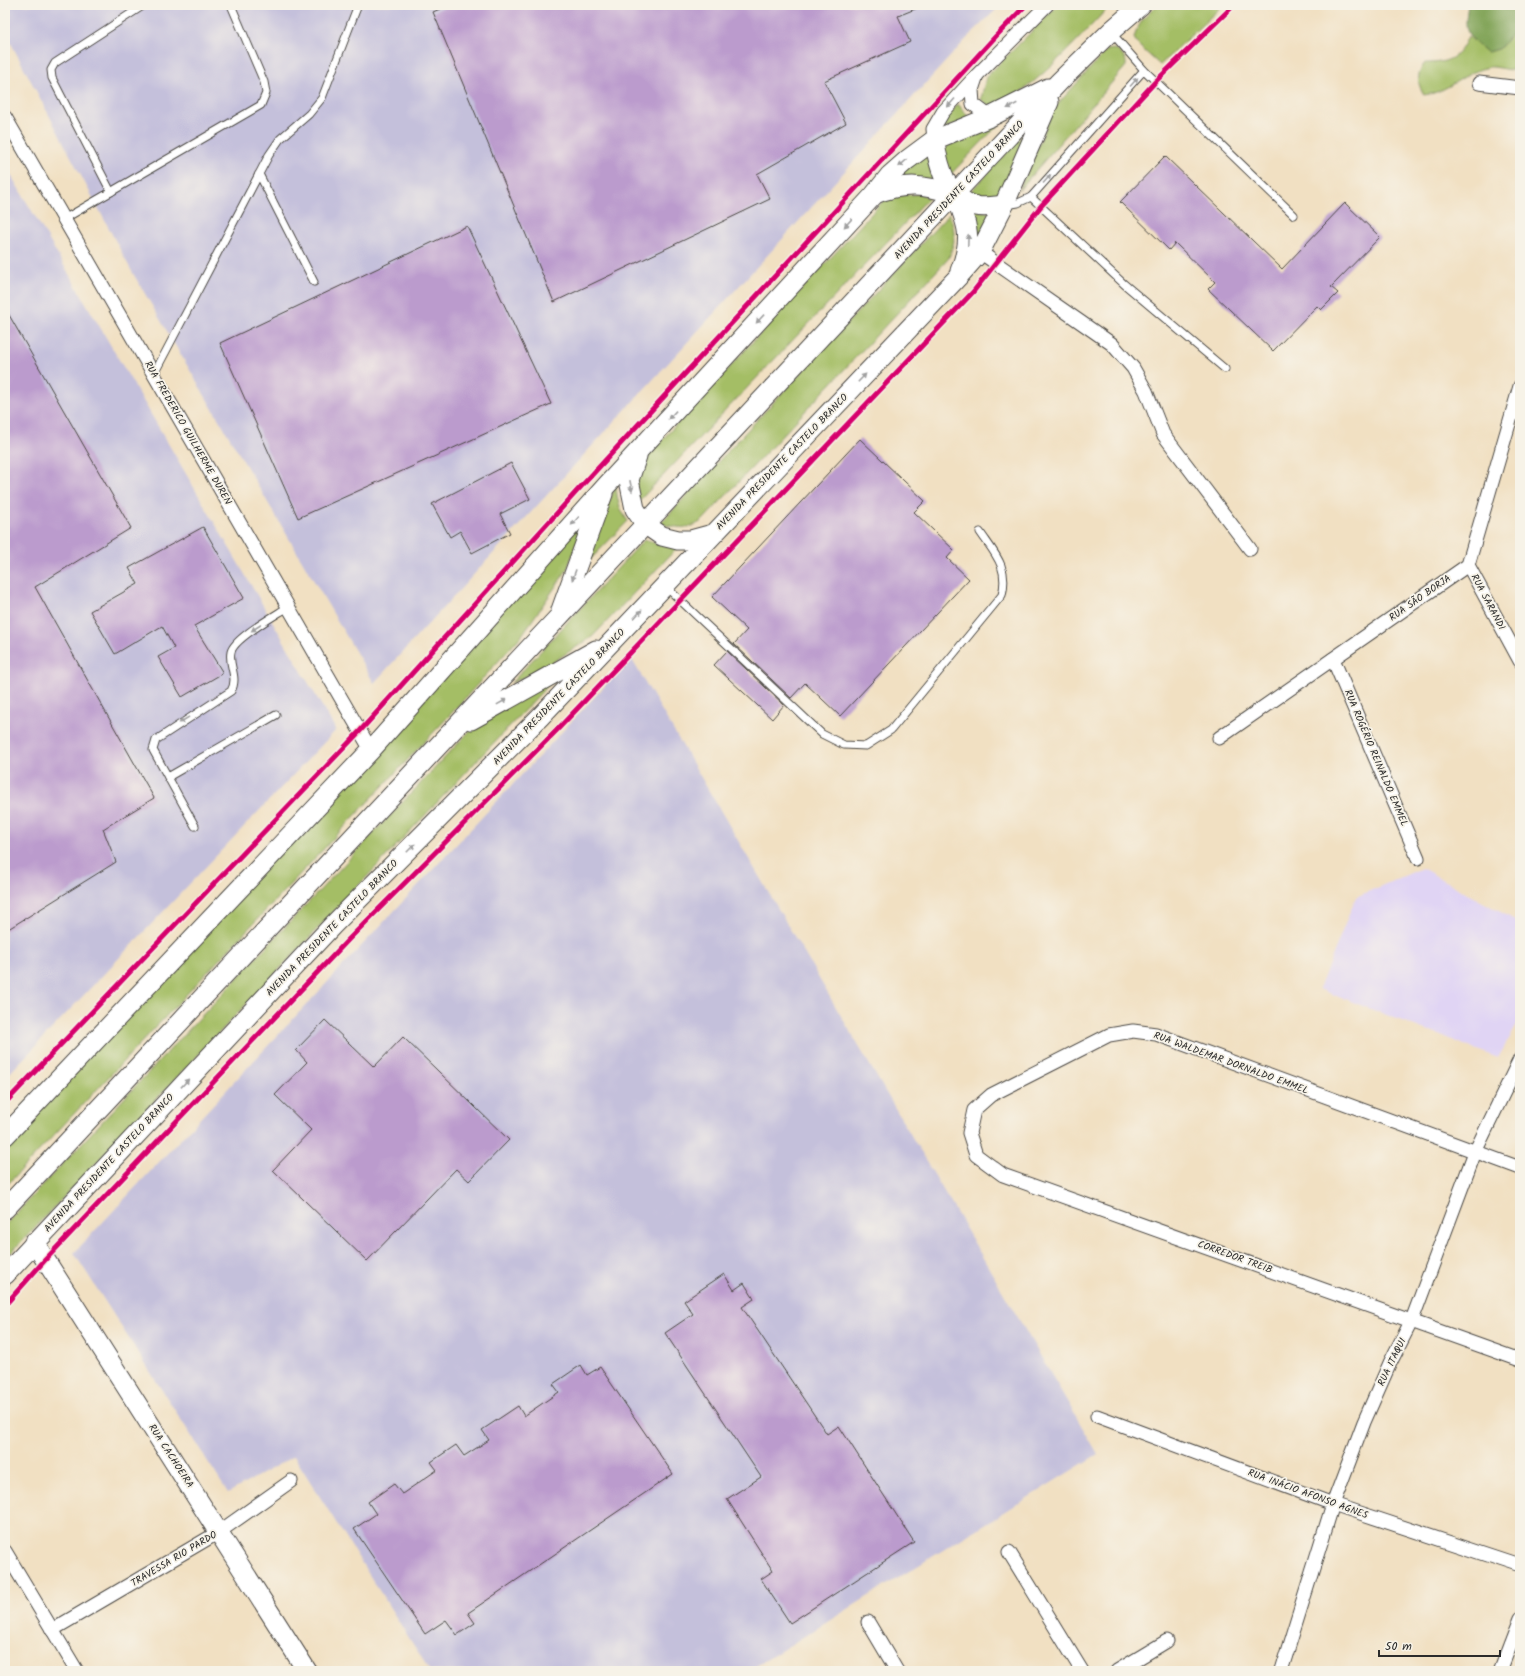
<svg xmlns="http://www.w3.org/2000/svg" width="1525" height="1676" viewBox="0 0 1525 1676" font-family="Kalam,sans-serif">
	<rect width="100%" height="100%" fill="#f7f3e8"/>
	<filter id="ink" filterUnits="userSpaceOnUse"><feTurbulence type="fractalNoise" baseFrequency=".025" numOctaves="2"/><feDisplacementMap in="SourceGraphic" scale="8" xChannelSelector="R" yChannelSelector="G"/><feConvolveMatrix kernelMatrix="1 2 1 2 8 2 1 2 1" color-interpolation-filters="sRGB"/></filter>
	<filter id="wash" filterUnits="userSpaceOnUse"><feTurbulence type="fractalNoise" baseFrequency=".012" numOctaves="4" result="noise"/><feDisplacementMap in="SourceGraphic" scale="16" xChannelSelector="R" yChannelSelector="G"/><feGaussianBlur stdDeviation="0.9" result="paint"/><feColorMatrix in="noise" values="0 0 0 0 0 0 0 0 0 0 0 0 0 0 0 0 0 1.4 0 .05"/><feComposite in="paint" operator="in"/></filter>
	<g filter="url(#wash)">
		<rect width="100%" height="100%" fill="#f1e0c2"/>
		<path fill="#e0d4f4" d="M1422 868 1520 923V1020L1498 1058 1319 989 1356 897Z"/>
		<g fill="#c4c0db">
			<path d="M9 5H1001L971 34 374 683 131 270 5 32V9Z"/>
			<path d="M5 165 336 730 5 1078Z"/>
			<path d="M631 658 1098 1454 748 1671H430L294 1456 228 1493 74 1253Z"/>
		</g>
		<g fill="#a4be65" stroke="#687448">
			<path d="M1058 5H1111C1088 28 1022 104 992 105 987 105 984 102 981 99L986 77Z"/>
			<path d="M1158 5H1223L1160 65 1138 45 1134 38C1138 23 1146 15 1158 5Z"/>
			<path d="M1520 24V71C1512 71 1494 66 1489 67 1465 71 1448 93 1424 95 1417 83 1416 75 1425 63 1449 63 1459 58 1468 36L1487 52 1499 49Z"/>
			<path d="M1114 49C1121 52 1127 57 1126 66L1019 190 1054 108 1107 50Z"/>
			<path d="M958 104 970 119 936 131Z"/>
			<path d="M1006 117 949 176 941 146Z"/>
			<path d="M1027 131 1000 199 979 197 969 193Z"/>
			<path d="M927 149 933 181H891Z"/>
			<path d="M921 194 929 198 636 504 637 467 884 200 892 196Z"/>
			<path d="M966 209 993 213 972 249Z"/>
			<path d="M949 214C956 230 956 243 948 259L702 521C686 531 677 527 660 524Z"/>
			<path d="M616 485C617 499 619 509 628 521L582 568Z"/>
			<path d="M586 518 567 570 522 635 449 716 5 1187V1144Z"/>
			<path d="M645 539 659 545 679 546 592 637 542 669 511 683Z"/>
			<path d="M556 677 5 1259V1225L480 720Z"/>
		</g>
		<path fill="#83a55a" stroke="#576842" d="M1468 5H1520V24L1499 49 1487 52C1466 34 1463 33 1468 5Z"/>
		<g id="blocks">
			<g fill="#bb9bcd">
				<path d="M449 5H925L898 16 910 42 824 81 846 123 757 174 770 199 554 302 433 12Z"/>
				<path d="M1165 156 1282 269 1345 203 1380 237 1331 287 1338 293 1321 310 1317 306 1273 351 1208 289 1215 282 1175 243 1169 250 1120 202Z"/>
				<path d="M467 226 551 404 298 518 220 343Z"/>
				<path d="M5 308 131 528 35 587 154 798 103 829 116 862 5 931Z"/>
				<path d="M860 439 925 501 914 512 954 550 947 558 969 579 840 716 805 683 791 698 734 644 747 630 712 597Z"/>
				<path d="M511 463 530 499 500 514 510 533 472 553 460 531 450 537 432 504Z"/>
				<path d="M203 527 244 598 194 626 223 673 182 697 158 657 174 648 162 626 115 654 90 611 138 584 129 568Z"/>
				<path d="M727 651 784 705 772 719 714 665Z"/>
				<path d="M325 1020 374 1067 403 1037 509 1140 469 1181 456 1169 367 1261 273 1170 311 1130 275 1095 307 1062 296 1050Z"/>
				<path d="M724 1274 734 1290 744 1283 754 1299 742 1307 827 1434 839 1426 914 1542 790 1623 761 1579 773 1571 727 1499 761 1477 665 1333 693 1314 684 1301Z"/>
				<path d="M581 1365 587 1375 600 1367 673 1474 468 1613 475 1623 457 1635 446 1620 425 1634 354 1529 376 1514 368 1502 394 1484 402 1494 437 1470 431 1462 456 1445 464 1456 489 1440 482 1430 518 1406 524 1416 559 1392 553 1384Z"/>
			</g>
		</g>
	</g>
	<g filter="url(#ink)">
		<use href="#blocks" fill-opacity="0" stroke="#494642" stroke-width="1"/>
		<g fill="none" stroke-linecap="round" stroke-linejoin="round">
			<defs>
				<g id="lane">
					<path d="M1111 32 1144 70 1294 215"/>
					<path d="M259 174 314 282"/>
					<path d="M111 192 52 78 51 70 55 63 144 5"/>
					<path d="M1031 197 1124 284 1225 369"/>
					<path d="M1006 205 1018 203 1031 197 1144 70"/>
					<path d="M64 219 261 105 266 93 264 82 231 5"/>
					<path d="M154 374 269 155 280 139 309 114 322 98 358 5"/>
					<path d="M665 586 822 734 844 745 866 746 891 730 1002 595C1009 567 995 554 980 532"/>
					<path d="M168 777 276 715"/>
					<path d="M195 826 153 750 156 740 231 691C239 677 228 666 231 652 234 638 276 615 288 607"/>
				</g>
				<g id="street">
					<path d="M976 78 972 90 973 104 990 117"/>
					<path d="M1479 83 1520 88"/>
					<path d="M5 117 371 750"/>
					<path d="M934 140 933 129 943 112 977 75 1047 5"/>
					<path d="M980 252 1112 344 1133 368 1146 391 1163 434 1250 549"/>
					<path d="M1468 565 1520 661"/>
					<path d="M1333 659 1418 858"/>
					<path d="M1219 738 1468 565 1520 386"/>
					<path d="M1520 1168 1156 1034 1133 1031 1109 1035 991 1095 974 1110 969 1133 976 1155 1003 1175 1520 1360"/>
					<path d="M1097 1416 1333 1504 1520 1566"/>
					<path d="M5 1551 77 1671"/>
					<path d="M1009 1552 1082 1671"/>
					<path d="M868 1622 897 1671"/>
					<path d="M52 1630 219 1532 291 1481"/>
					<path d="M1117 1671 1167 1641"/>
					<path d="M1281 1671 1333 1504 1364 1422 1390 1363 1412 1320 1475 1152 1520 1059"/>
					<path d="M1500 1671 1520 1619"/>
				</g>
				<g id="secondary">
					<path d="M934 140C939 166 945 198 976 206 985 208 995 206 1004 205"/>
					<path d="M875 194C906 182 924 185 955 194 968 225 973 238 960 271"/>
					<path d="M637 456 629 480 635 509 646 525 662 536 678 540H691L713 534"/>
					<path d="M561 610 603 494"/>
					<path d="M471 720 596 650"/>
					<path d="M5 1136 371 750 606 486 874 195 890 175 907 160 934 140 990 117 1048 88"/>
					<path d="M5 1209 1059 82 1111 31 1141 5"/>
					<path d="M34 1242 307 1671"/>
					<path d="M5 1275 333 925 541 716 958 277 980 252 1004 205 1049 102"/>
				</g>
			</defs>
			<use href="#lane" stroke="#494642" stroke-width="9"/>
			<use href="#street" stroke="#494642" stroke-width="15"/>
			<use href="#secondary" stroke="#494642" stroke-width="21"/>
			<use href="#lane" stroke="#fff" stroke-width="7"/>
			<use href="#street" stroke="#fff" stroke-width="13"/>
			<use href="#secondary" stroke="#fff" stroke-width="19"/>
			<defs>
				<g id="cycleway">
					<path d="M5 1103 360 731 577 491 996 36 1026 5"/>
					<path d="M5 1305 45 1260 348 940 556 731 973 292 1041 206 1156 81 1234 5"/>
				</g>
			</defs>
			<use href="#cycleway" stroke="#f7f3e8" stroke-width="8"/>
			<use href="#cycleway" stroke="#d6006c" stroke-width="5"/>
		</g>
		<defs><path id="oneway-solid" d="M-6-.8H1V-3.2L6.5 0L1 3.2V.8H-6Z"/></defs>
		<g fill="#a0a0a0">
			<use href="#oneway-solid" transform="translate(1134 82) rotate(-48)"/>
			<use href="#oneway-solid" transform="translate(951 103) rotate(132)"/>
			<use href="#oneway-solid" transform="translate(1012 106) rotate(153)"/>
			<use href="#oneway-solid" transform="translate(903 163) rotate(138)"/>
			<use href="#oneway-solid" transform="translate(1047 179) rotate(-48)"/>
			<use href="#oneway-solid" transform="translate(848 223) rotate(133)"/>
			<use href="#oneway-solid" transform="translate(968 240) rotate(-88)"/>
			<use href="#oneway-solid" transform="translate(760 319) rotate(133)"/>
			<use href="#oneway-solid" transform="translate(862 378) rotate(-46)"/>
			<use href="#oneway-solid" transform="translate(672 415) rotate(133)"/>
			<use href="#oneway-solid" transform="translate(631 486) rotate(79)"/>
			<use href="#oneway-solid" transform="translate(575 521) rotate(132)"/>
			<use href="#oneway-solid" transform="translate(574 575) rotate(110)"/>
			<use href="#oneway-solid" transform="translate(638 614) rotate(-47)"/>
			<use href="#oneway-solid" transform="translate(256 628) rotate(147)"/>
			<use href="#oneway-solid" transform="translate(502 702) rotate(-29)"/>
			<use href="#oneway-solid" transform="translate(184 720) rotate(148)"/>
			<use href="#oneway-solid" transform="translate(411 848) rotate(-45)"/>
			<use href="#oneway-solid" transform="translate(185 1083) rotate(-47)"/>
		</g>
	</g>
	<g text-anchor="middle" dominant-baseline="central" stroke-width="3.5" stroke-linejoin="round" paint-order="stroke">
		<g font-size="10" fill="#2b2b2b" stroke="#f7f3e8">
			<text transform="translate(959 190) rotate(-47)">AVENIDA PRESIDENTE CASTELO BRANCO</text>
			<text transform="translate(188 433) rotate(60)">RUA FREDERICO GUILHERME DUREN</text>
			<text transform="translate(782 462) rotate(-46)">AVENIDA PRESIDENTE CASTELO BRANCO</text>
			<text transform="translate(1420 598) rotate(-35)">RUA SÃO BORJA</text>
			<text transform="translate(1488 602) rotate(62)">RUA SARANDI</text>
			<text transform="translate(559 697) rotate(-46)">AVENIDA PRESIDENTE CASTELO BRANCO</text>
			<text transform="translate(1376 758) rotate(67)">RUA ROGÉRIO REINALDO EMMEL</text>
			<text transform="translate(332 928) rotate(-46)">AVENIDA PRESIDENTE CASTELO BRANCO</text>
			<text transform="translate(1231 1063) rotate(20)">RUA WALDEMAR DORNALDO EMMEL</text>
			<text transform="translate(109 1163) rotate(-47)">AVENIDA PRESIDENTE CASTELO BRANCO</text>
			<text transform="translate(1235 1257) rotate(20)">CORREDOR TREIB</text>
			<text transform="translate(1392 1362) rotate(-64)">RUA ITAQUI</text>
			<text transform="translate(171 1456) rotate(57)">RUA CACHOEIRA</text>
			<text transform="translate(1308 1494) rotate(20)">RUA INÁCIO AFONSO AGNES</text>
			<text transform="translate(174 1559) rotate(-31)">TRAVESSA RIO PARDO</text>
		</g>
	</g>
	<rect width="1525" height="1676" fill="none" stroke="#f7f3e8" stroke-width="20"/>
	<path d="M1379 1650v6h121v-6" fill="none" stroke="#2b2b2b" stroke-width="2"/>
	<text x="1385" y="1650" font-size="12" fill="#2b2b2b" stroke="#f7f3e8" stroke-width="3" paint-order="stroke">50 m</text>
</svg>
